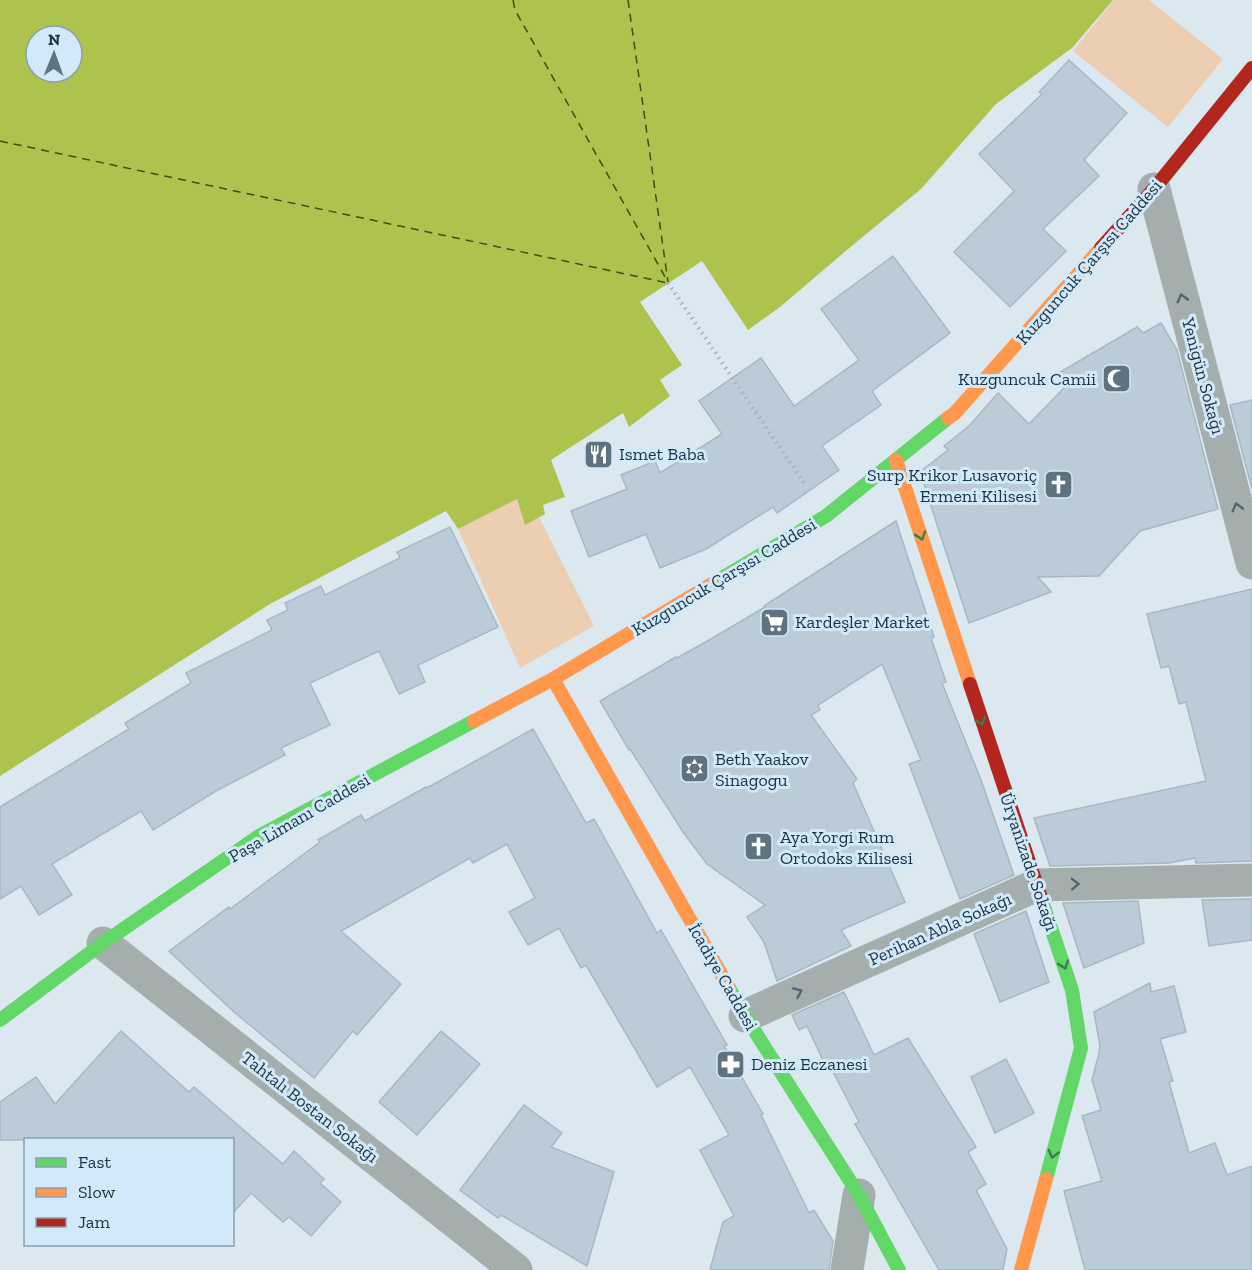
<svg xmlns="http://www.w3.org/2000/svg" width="1252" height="1270" viewBox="0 0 1252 1270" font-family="'Zilla Slab',serif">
	<rect width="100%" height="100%" fill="#dbe8f0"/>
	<g fill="#eeceb2">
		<path d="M1114 0H1149L1223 59 1168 127 1073 51Z"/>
		<path d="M518 498 525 524 539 517 594 626 520 668 458 529Z"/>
	</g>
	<path fill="#adc34d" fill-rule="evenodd" d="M0 0H1113L1072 48 996 104 921 189 854 244 780 307 748 330 702 261 640 302 682 365 660 380 670 396 629 427 623 413 551 460 565 497 543 505 545 514 525 525 517 499 458 529 446 511 270 604 0 776ZM36 36H72V72H36Z"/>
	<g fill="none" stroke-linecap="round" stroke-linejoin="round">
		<g stroke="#434d15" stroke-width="1.5" stroke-dasharray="8 6" stroke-linecap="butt">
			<path d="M513 0 515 10 668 282"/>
			<path d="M628 0 668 282"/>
			<path d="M0 141 668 283"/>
		</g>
	</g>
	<g fill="#bbccd8" stroke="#a7b8c3" stroke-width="1.5">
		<path d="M1069 60 1127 113 1084 160 1099 176 1043 229 1066 251 1010 307 954 252 1014 191 979 154 1042 94 1039 92Z"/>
		<path d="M893 256 950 333 872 391 881 405 822 446 839 470 777 513 773 507 706 549 660 568 646 534 589 557 571 511 627 489 621 475 655 461 660 473 722 434 699 401 761 358 794 406 859 360 821 309Z"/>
		<path d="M1161 323 1177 350 1218 509 1140 531 1099 576 1038 577 1051 592 969 623 920 472 948 450 944 446 969 426 998 393 1029 424 1065 387 1057 374 1137 327 1143 333Z"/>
		<path d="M1252 400V489L1230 405Z"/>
		<path d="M896 521 934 637 931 638 946 682 942 683 981 780 1014 875 960 899 909 764 921 760 882 664 818 705 820 710 811 715 857 779 853 783 905 902 841 930 851 946 777 981 764 942 747 917 765 905 707 864 683 832 630 749 629 750 600 701 676 657 677 658 711 639 765 607 764 606Z"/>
		<path d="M450 527 498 627 418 665 425 682 399 694 379 651 310 683 330 725 281 748 285 755 216 791 153 830 141 811 52 864 72 895 39 915 21 886 0 899V807L129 729 125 723 191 683 186 673 272 630 267 620 288 610 285 603 321 586 325 595 400 558 397 552Z"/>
		<path d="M1252 589V861L1196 863 1195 858 1169 863 1050 866 1034 818 1206 781 1186 702 1179 704 1169 666 1161 668 1147 614Z"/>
		<path d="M533 729 586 823 594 819 657 933 661 930 727 1045 724 1046 763 1114 761 1115 809 1213 814 1210 833 1241 829 1270H710L723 1222 734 1216 700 1150 729 1135 690 1067 657 1087 586 965 581 968 559 928 528 945 509 912 535 898 507 844 473 863 470 858 341 931 401 984 357 1035 353 1031 314 1078 234 1012 169 951 229 907 230 909 320 842 318 840 361 815 365 821 426 787 427 788Z"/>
		<path d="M1252 899V940L1209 946 1202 900Z"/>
		<path d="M1138 901 1144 943 1084 968 1063 903Z"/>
		<path d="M1026 911 1049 982 1000 1002 974 934Z"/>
		<path d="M1150 983 1151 992 1174 986 1186 1032 1160 1039 1173 1081 1169 1082 1189 1153 1215 1143 1227 1175 1252 1166V1270H1085L1064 1191 1102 1181 1082 1116 1101 1110 1092 1080 1099 1053 1100 1046 1094 1012Z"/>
		<path d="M844 992 874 1055 908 1038 976 1147 968 1152 986 1184 976 1190 1007 1249 1003 1270H939L855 1124 859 1122 831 1068 827 1069 807 1026 799 1030 792 1015Z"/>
		<path d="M121 1031 189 1092 194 1087 283 1164 294 1151 324 1179 320 1183 341 1202 311 1236 289 1217 283 1222 251 1193 232 1214V1140H0V1102L36 1077 55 1104Z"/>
		<path d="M441 1031 480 1064 417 1135 379 1102Z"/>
		<path d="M1006 1059 1034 1113 995 1133 971 1077Z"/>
		<path d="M524 1105 562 1133 551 1147 614 1172 587 1266 501 1215 498 1218 460 1190Z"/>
	</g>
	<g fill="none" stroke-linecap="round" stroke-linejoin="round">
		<path stroke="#a5b0b1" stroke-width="4" stroke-dasharray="1.5 4.5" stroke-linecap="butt" d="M668 283 806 486"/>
		<g stroke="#a3aead" stroke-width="33">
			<path d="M1154 189 1252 563"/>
			<path d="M103 943 516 1270"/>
			<path d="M745 1016 1037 885 1252 880"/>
			<path d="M847 1270 859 1195"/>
		</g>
		<g stroke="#63d668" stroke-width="14">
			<path d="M712 584 826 516 948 418"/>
			<path d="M1042 901 1072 990 1081 1048 1046 1179"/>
			<path d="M729 988 745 1016 859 1195 899 1270"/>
			<path d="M0 1020 103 943 259 836 474 721"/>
		</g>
		<g stroke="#ff974d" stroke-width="14">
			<path d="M948 418 955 413 1101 248"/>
			<path d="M896 460 970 684"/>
			<path d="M553 679 729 988"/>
			<path d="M474 721 553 679 712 584"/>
			<path d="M1021 1270 1046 1179"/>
		</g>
		<g stroke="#b3261e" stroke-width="14">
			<path d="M1101 248 1154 189 1252 68"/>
			<path d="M970 684 1042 901"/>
		</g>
	</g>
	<defs><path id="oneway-chevron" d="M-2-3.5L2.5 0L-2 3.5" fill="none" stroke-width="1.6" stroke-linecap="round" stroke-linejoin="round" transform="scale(1.5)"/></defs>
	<g stroke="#51646d">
		<use href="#oneway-chevron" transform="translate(1182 298) rotate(-105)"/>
		<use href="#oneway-chevron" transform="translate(1237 507) rotate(-105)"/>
		<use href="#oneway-chevron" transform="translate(1075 884) rotate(-2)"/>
		<use href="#oneway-chevron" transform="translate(798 992) rotate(-24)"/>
	</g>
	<g stroke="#3b7c53">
		<use href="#oneway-chevron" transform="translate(921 536) rotate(72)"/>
		<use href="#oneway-chevron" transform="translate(981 721) rotate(72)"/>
		<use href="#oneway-chevron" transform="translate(1064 965) rotate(71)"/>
		<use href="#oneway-chevron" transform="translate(1053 1154) rotate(105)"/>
	</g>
	<defs>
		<symbol id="mosque-square" viewBox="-11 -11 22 22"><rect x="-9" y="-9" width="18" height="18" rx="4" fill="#5e727f" stroke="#d2e9f9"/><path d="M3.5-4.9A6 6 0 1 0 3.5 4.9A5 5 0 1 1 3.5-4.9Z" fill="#fff"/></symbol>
		<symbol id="restaurant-square" viewBox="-11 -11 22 22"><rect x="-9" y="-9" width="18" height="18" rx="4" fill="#5e727f" stroke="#d2e9f9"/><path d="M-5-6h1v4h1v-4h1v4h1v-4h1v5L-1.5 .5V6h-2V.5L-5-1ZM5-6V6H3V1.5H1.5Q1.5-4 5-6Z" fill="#fff"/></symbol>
		<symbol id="church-square" viewBox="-11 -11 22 22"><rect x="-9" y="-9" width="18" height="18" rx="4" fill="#5e727f" stroke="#d2e9f9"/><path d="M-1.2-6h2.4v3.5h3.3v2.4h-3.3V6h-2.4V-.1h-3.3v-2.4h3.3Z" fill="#fff"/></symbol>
		<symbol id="supermarket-square" viewBox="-11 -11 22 22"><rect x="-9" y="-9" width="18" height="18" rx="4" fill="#5e727f" stroke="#d2e9f9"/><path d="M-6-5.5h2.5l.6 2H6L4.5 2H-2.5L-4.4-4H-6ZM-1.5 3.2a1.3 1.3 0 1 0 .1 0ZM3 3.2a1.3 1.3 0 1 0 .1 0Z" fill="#fff"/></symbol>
		<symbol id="synagogue-square" viewBox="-11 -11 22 22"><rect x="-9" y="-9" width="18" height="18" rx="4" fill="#5e727f" stroke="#d2e9f9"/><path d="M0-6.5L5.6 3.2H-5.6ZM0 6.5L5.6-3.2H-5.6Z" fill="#fff"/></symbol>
		<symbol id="pharmacy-square" viewBox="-11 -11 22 22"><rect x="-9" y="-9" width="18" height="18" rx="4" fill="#5e727f" stroke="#d2e9f9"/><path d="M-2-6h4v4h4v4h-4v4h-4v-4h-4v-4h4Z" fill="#fff"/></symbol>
	</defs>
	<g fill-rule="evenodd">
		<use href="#mosque-square" x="1100" y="362" width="33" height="33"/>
		<use href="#restaurant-square" x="582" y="438" width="33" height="33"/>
		<use href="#church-square" x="1042" y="468" width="33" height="33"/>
		<use href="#supermarket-square" x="758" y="606" width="33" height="33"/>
		<use href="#synagogue-square" x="678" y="752" width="33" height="33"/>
		<use href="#church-square" x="742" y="830" width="33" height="33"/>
		<use href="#pharmacy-square" x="714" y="1048" width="33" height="33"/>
	</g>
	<g text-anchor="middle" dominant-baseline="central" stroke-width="6" stroke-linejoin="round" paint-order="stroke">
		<g font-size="18" fill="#1b3242" stroke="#d2e9f9">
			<text transform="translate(1089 262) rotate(-49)">Kuzguncuk Çarşısı Caddesi</text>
			<text transform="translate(1203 376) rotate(75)">Yenigün Sokağı</text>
			<text transform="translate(724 577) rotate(-31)">Kuzguncuk Çarşısı Caddesi</text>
			<text transform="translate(299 818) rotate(-30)">Paşa Limanı Caddesi</text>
			<text transform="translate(1029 862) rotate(71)">Üryanizade Sokağı</text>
			<text transform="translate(940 929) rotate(-24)">Perihan Abla Sokağı</text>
			<text transform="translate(723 977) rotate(60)">İcadiye Caddesi</text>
			<text transform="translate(310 1107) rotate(38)">Tahtalı Bostan Sokağı</text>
		</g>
		<g font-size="18" fill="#1b3242" stroke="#d2e9f9" text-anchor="start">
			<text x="1096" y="379" text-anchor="end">Kuzguncuk Camii</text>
			<text x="619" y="454">Ismet Baba</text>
			<text x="1037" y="475" text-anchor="end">Surp Krikor Lusavoriç<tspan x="1037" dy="21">Ermeni Kilisesi</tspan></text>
			<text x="795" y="622">Kardeşler Market</text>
			<text x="715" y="759">Beth Yaakov<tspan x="715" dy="21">Sinagogu</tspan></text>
			<text x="780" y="837">Aya Yorgi Rum<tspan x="780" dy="21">Ortodoks Kilisesi</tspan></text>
			<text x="751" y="1064">Deniz Eczanesi</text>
		</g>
	</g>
	<rect x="24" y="1138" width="210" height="108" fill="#d2e9f9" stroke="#89a0b0" stroke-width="1.5"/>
	<rect x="36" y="1158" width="30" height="9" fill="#63d668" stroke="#89a0b0" stroke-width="1.5"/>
	<text x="78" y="1168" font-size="18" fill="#1b3242">Fast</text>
	<rect x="36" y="1188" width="30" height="9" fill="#ff974d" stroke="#89a0b0" stroke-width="1.5"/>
	<text x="78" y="1198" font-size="18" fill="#1b3242">Slow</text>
	<rect x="36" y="1218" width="30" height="9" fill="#b3261e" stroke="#89a0b0" stroke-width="1.5"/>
	<text x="78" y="1228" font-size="18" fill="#1b3242">Jam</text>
	<g transform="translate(54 54) rotate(1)"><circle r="28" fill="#d2e9f9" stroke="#89a0b0" stroke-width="1.5"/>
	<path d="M0-4.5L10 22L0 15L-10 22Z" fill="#5e727f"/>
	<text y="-9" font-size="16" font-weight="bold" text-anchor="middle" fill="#1b3242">N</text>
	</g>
</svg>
